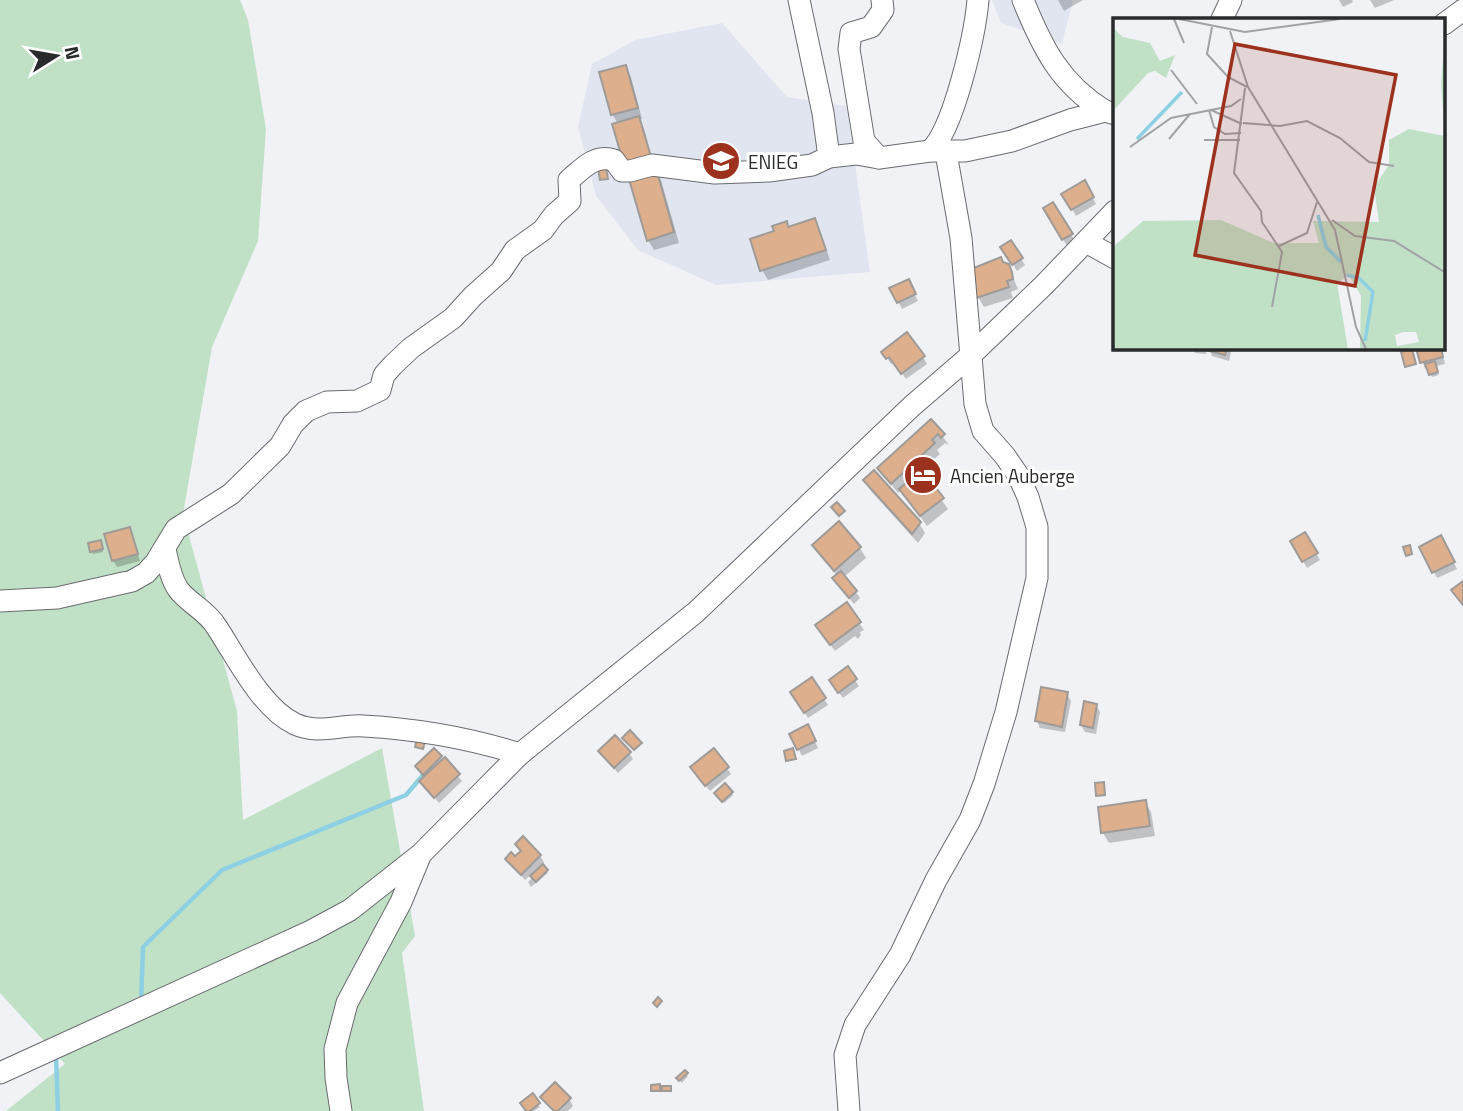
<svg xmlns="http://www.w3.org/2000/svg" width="1463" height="1111" viewBox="0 0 1463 1111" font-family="'Titillium Web',sans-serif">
	<rect width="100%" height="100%" fill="#f0f2f6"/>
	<g fill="#e0e5f0">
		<path d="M992 0H1073L1062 44 1001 23Z"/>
		<path d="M722 23 787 97 847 106 870 272 716 285 638 250 596 196 578 127 592 64 635 40Z"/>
	</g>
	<path fill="#c1e1c6" d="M0 0H240L248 20 266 129 258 241 212 347 183 514 237 711 243 820 382 748 415 936 402 953 424 1111H6L65 1064 0 993Z"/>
	<g fill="#0003">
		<path d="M1058 0H1083L1064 11Z"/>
		<path d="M1339 0H1352L1353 2 1343 7Z"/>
		<path d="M1370 0H1394L1375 8Z"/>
		<path d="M625 67 631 77 642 119H639L644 129 655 171 661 180 679 243 654 250 648 240 618 124 613 115 602 73Z"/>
		<path d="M1084 183 1096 204 1076 216 1064 194Z"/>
		<path d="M1052 204 1075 241 1067 246 1045 209Z"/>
		<path d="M815 220 820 231 830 260 768 280 762 270 789 229Z"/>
		<path d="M1010 242 1025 265 1017 271 1002 248Z"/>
		<path d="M1008 266 1018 289 1011 292 1013 298 984 307 978 297Z"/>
		<path d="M911 287 918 301 902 309 892 289Z"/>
		<path d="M1192 348H1207L1206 354 1195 353Z"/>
		<path d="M1209 348H1232L1229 361 1212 356Z"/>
		<path d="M1418 348H1441L1445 364 1436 366 1439 375 1432 377 1428 368 1425 369Z"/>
		<path d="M883 352 923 357 927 364 906 379 894 362 891 364Z"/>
		<path d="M931 421 949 445 945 443 937 450 940 454 921 471 948 509 927 526 901 490 898 493 879 468Z"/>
		<path d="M865 480 919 523 925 533 918 543 871 491Z"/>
		<path d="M130 529 140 561 117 567 113 560Z"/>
		<path d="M1305 535 1320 560 1307 568 1292 542Z"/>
		<path d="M1440 537 1457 569 1437 578 1421 547Z"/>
		<path d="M102 544 103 552 93 554 91 551Z"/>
		<path d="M814 545 860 548 866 558 844 577 860 598 854 604 838 585 834 579 837 576Z"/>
		<path d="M846 604 864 630 860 632 861 635 858 639 855 636 835 651 821 632Z"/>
		<path d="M847 669 859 686 843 698 835 687Z"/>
		<path d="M812 679 828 705 808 718 792 692Z"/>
		<path d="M1067 694 1071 701 1065 732 1040 728 1037 721Z"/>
		<path d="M1096 705 1100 712 1096 734 1085 732 1081 725Z"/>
		<path d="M811 733 818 748 802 756 791 734Z"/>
		<path d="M600 751 629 753 633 759 618 773Z"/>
		<path d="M440 757 462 781 439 803 421 782 425 778 418 767Z"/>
		<path d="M727 768 731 774 710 791 696 774Z"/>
		<path d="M731 793 733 795 724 803 718 796Z"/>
		<path d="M1145 802 1151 812 1155 836 1109 843 1103 833Z"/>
		<path d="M517 845 540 856 544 862 541 865 548 873 531 887 528 882 539 871 537 869 525 880 507 859H515L522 852Z"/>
		<path d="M685 1072 688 1076 682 1083 678 1078Z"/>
		<path d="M532 1096 540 1107 534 1111H528Z"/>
		<path d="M542 1098 569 1099 573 1106 568 1111H553Z"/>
	</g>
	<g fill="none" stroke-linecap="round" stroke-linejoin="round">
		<g stroke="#8ed0e3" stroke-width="4.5">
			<path d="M141 1003 143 947 222 870 406 795 423 775"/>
			<path d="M56 1056 58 1111"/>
		</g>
	</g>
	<g fill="#ddaf8c" stroke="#9e9b98" stroke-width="2">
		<path d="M626 65 638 108 611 115 599 72Z"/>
		<path d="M639 116 652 160 625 168 612 124Z"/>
		<path d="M605 161 608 179 600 180 597 162Z"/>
		<path d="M656 168 674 232 647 241 628 176Z"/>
		<path d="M1085 180 1094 197 1071 210 1061 194Z"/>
		<path d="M1053 202 1073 234 1062 240 1043 208Z"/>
		<path d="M815 218 826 250 760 271 750 239 774 231 772 226 787 221 788 227Z"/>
		<path d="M1011 240 1023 258 1012 265 1000 247Z"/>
		<path d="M1001 257 1003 262 1009 264 1012 272 1013 279 1007 281 1009 287 976 298 966 271Z"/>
		<path d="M909 279 916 294 897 303 889 288Z"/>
		<path d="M907 332 925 356 901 374 889 357 886 359 881 352Z"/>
		<path d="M1207 348H1227L1225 355 1206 350Z"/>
		<path d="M1416 348H1441L1443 357 1420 363Z"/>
		<path d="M1412 349 1416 364 1405 367 1401 352Z"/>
		<path d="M1435 361 1438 372 1429 375 1425 364Z"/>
		<path d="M931 419 945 434 941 438 938 434 932 440 935 443 891 484 877 468Z"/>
		<path d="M874 470 921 522 912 534 863 480Z"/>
		<path d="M922 470 944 498 920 516 899 489Z"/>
		<path d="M837 502 845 511 839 516 831 507Z"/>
		<path d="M839 521 861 547 834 571 812 545Z"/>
		<path d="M130 527 138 554 112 561 104 534Z"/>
		<path d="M1305 532 1318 553 1302 562 1290 541Z"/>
		<path d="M1441 535 1455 562 1432 573 1419 547Z"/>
		<path d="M101 540 103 549 90 552 88 543Z"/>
		<path d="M1410 545 1412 554 1406 556 1403 547Z"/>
		<path d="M841 571 857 591 849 598 832 578Z"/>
		<path d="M1463 581V605L1451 590Z"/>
		<path d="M847 602 861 622 830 645 815 625Z"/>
		<path d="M848 666 857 679 838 693 829 680Z"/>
		<path d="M812 677 826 698 804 713 790 692Z"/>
		<path d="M1041 687 1068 692 1062 727 1035 721Z"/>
		<path d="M1084 701 1097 704 1093 728 1080 725Z"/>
		<path d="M808 724 816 741 797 750 789 734Z"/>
		<path d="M630 730 642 743 634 750 622 738Z"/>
		<path d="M615 735 631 752 614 768 598 751Z"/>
		<path d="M417 738 425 741 423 749 415 747Z"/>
		<path d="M434 748 442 756 423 775 415 766Z"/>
		<path d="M714 748 729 767 705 786 690 767Z"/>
		<path d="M793 748 796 759 786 761 784 751Z"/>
		<path d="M445 757 460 774 434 798 419 781Z"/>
		<path d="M1104 782 1105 795 1096 796 1095 783Z"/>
		<path d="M725 783 733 792 722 802 714 793Z"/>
		<path d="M1146 800 1150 826 1101 833 1098 807Z"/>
		<path d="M523 836 541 855 521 875 505 859 511 852 515 856 521 851 515 844Z"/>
		<path d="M543 864 548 870 536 882 530 876Z"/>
		<path d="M658 997 662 1001 657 1007 653 1003Z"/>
		<path d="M685 1070 688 1073 679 1081 676 1078Z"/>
		<path d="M555 1082 571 1098 558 1111H554L540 1097Z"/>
		<path d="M660 1084V1091H651V1085Z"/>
		<rect x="662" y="1086" width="9" height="5"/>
		<path d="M533 1093 540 1103 530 1111H526L520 1103Z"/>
	</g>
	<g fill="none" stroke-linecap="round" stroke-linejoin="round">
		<defs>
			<g id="minor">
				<path d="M799 0 823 113 829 157"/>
				<path d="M1023 0C1042 47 1060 84 1105 111"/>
				<path d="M1222 19 1231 0"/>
				<path d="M1444 24 1463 10"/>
				<path d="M930 151C954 129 975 34 978 0"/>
				<path d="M879 158 864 141 849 49 851 33 871 27 883 10 882 0"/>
				<path d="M1086 242 1115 258"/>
				<path d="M165 549C168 562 170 577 178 589 188 603 206 610 216 626 236 656 261 708 295 724 319 735 341 724 364 726 417 729 469 738 520 754"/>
				<path d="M0 601 57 598 132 581 146 573 156 562 176 529 231 494 280 446 293 424 306 411 327 402 357 401 380 390 384 375 393 365 411 348 453 318 473 296 501 271 515 250 543 230 554 215 570 201 569 180C583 168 595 154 614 160L622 171H630L652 165 715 173 769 171 812 165 829 157 856 154 879 158 930 151H965L1012 141 1070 120 1105 111 1115 114"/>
				<path d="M0 1073 311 931 350 910 421 854 520 754 696 612 912 406 970 356 1044 285 1115 211"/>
				<path d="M341 1111 336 1078 335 1049 347 1003 401 902 420 856"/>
				<path d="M849 1111 845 1055 855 1025 900 955 936 880 970 820 984 784 1006 712 1037 578V527L1028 497 1018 475 1005 456 983 431 975 404 961 238 946 153"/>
			</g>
		</defs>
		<use href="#minor" stroke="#6a6b6f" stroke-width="23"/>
		<use href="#minor" stroke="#fff" stroke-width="21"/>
	</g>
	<defs>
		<symbol id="university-disc" viewBox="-11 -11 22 22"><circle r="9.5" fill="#9c321e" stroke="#fff"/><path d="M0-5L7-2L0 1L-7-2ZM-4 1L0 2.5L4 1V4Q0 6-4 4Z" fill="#fff"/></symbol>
		<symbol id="hotel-disc" viewBox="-11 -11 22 22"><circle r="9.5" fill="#9c321e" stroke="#fff"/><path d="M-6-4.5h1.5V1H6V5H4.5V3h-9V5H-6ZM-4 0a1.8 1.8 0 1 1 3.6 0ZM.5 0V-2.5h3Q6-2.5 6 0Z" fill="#fff"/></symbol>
	</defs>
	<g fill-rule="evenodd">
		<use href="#university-disc" x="699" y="139" width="44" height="44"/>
		<use href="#hotel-disc" x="901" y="453" width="44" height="44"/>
	</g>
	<g text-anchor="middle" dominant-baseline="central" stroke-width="6" stroke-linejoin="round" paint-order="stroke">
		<g font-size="19" fill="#292a2b" stroke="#fff" text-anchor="start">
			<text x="748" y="161">ENIEG</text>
			<text x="950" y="475">Ancien Auberge</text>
		</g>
	</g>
	<g transform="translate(1113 18)">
		<rect width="332" height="332" fill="#f0f2f6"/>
		<path d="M0 10 10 19 37 25 47 43 62 37 53 60 42 53 35 55 0 93ZM332 17V331H247L248 278 236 257 224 265 235 331H0V229L30 203 108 202 161 225H206L200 203 266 204 261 169 276 147V122L296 111 332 118 328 66ZM290 314H303L306 324 284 328 282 317Z" fill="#c1e1c6" fill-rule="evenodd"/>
		<path fill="none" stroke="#8ed0e3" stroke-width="3.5" d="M24 121 69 74M205 197 213 229 228 244M234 257 246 260 260 274 252 323"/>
		<path fill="none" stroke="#a0a2a5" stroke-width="2" d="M61 1 71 25M66 1 132 14 227 1M99 9 94 36 115 59 134 69M117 13 135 69 222 212 243 309 253 331M58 52 84 86M132 70 121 155 148 193 149 204 169 234 159 289M96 92 101 109 112 116 128 115M98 92 129 106M130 105 167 108 194 103 227 120 256 144 281 148M56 121 77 96M91 122H127M17 129 58 100 118 88 128 81M219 202 242 218 281 223 333 255M166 228 194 215 204 184"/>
		<path fill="#9c321e" fill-opacity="0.15" stroke="#9c321e" stroke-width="3.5" d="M122 26 283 57 242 268 82 237Z"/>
		<rect width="332" height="332" fill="none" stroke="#292a2b" stroke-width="3.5"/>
	</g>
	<g transform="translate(56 56) rotate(79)" stroke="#ffffff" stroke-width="5" paint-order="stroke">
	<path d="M0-5L12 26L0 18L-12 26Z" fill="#292a2b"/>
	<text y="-10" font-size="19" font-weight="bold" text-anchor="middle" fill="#292a2b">N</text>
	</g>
</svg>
